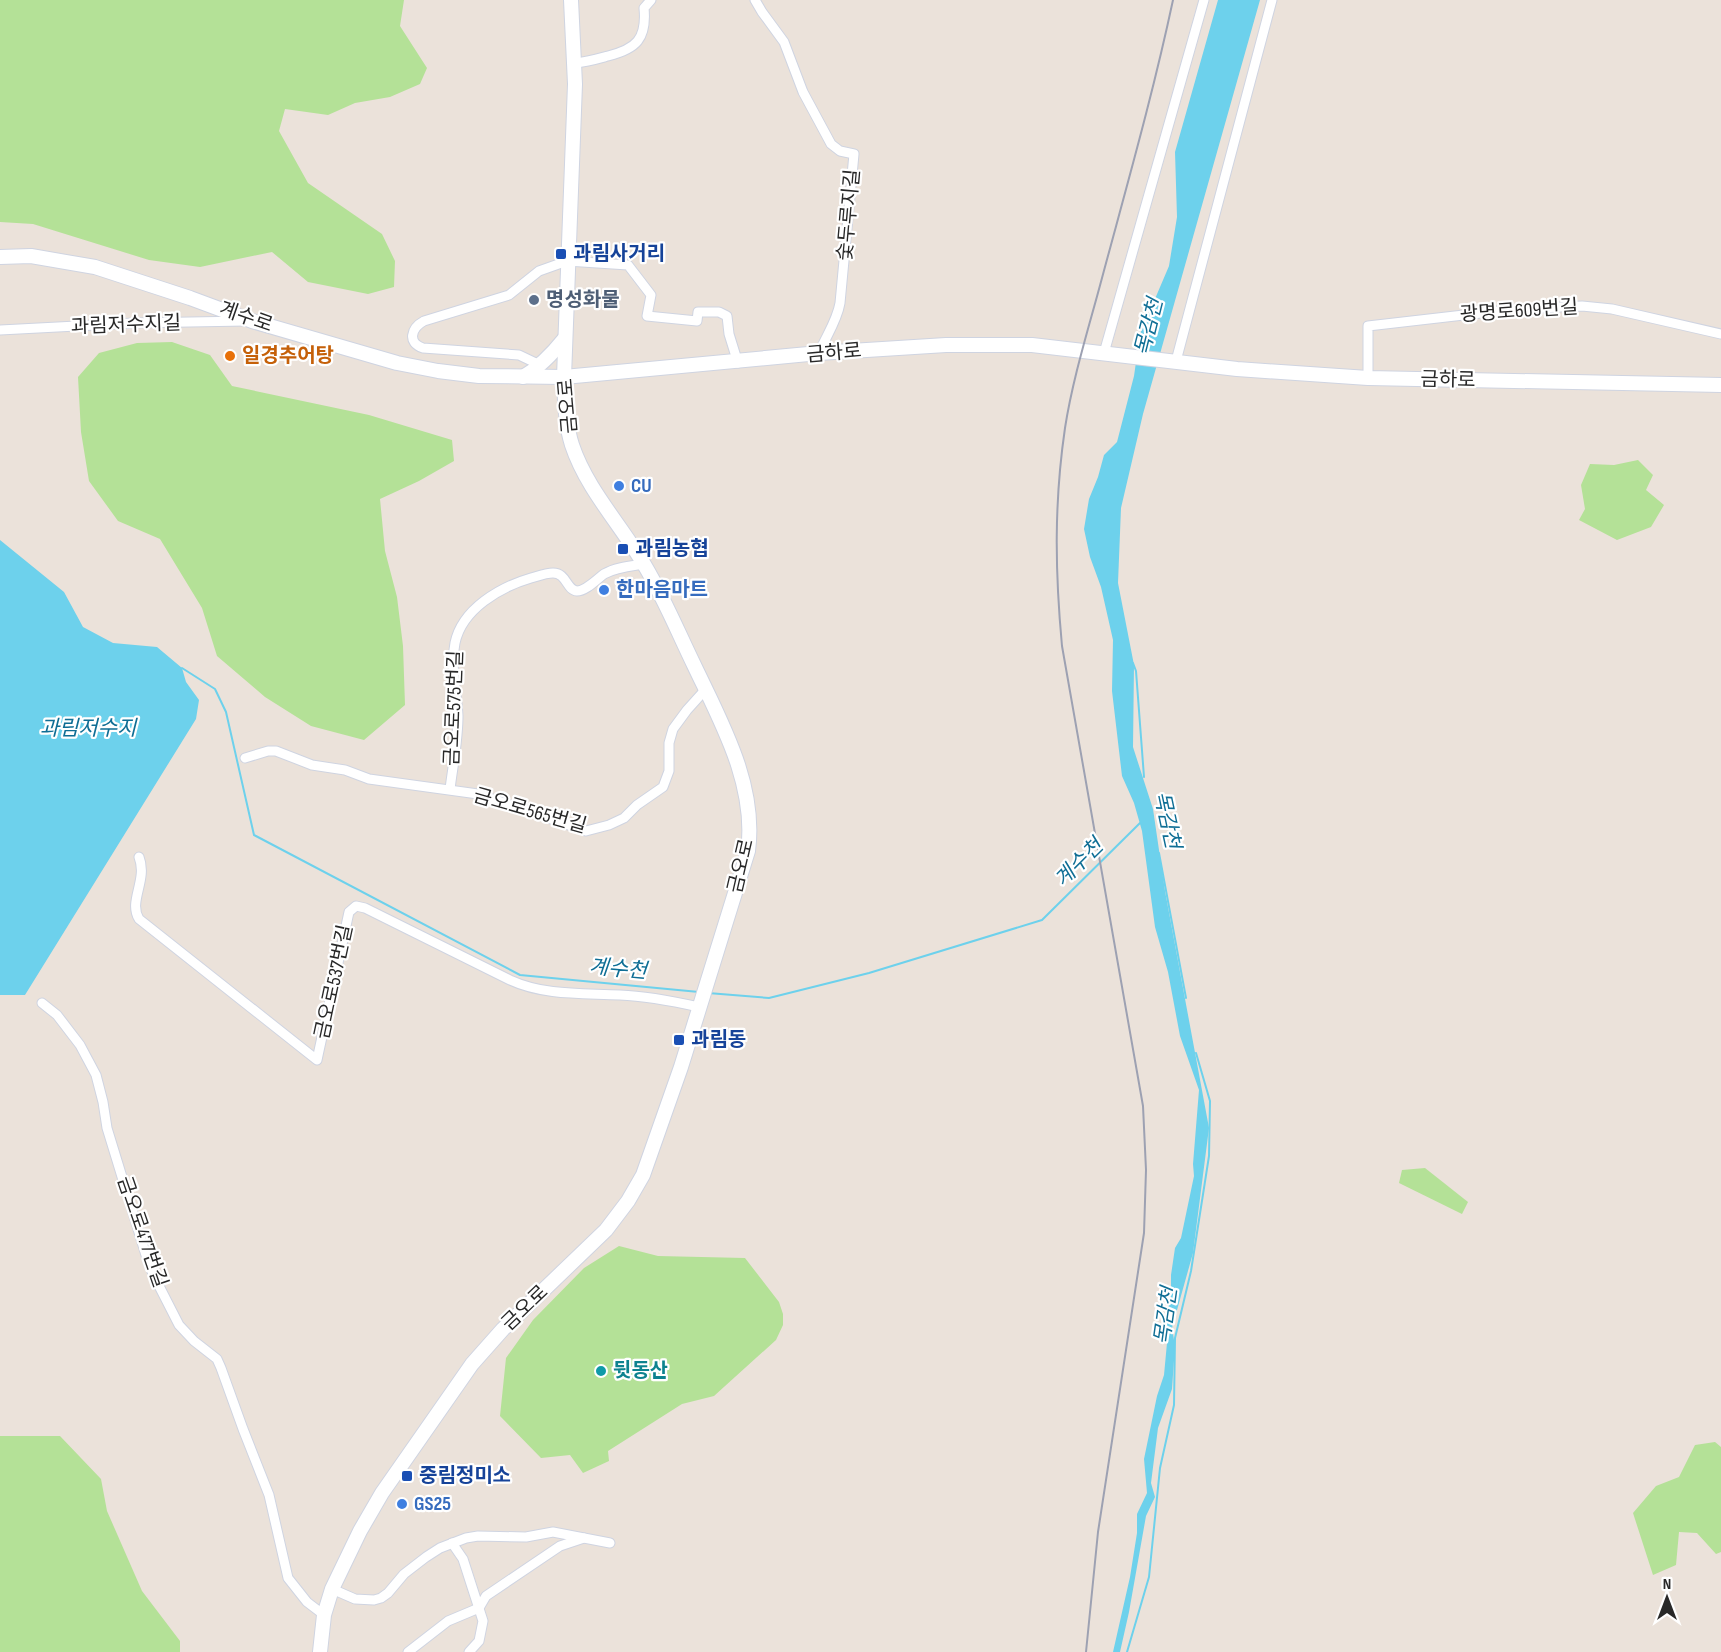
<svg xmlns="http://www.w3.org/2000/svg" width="1721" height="1652" viewBox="0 0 1721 1652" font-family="'Sofia Sans Condensed','Noto Sans KR',sans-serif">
	<rect width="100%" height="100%" fill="#ebe2da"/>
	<g fill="#b4e197">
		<path d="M0 0H404L400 26 427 68 420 84 390 97 355 103 328 115 285 109 279 131 308 183 382 234 395 261 394 287 368 294 308 282 272 252 200 267 149 260 33 224 0 222Z"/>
		<path d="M172 342 210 355 232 386 369 415 452 440 454 461 419 481 380 499 385 551 397 597 403 646 405 705 364 740 311 726 265 697 217 656 202 608 160 539 118 521 89 481 81 432 78 377 99 353 137 343Z"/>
		<path d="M1638 460 1653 475 1646 490 1664 505 1651 527 1617 540 1579 520 1585 509 1581 485 1590 464 1614 465Z"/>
		<path d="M1425 1168 1468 1202 1462 1214 1399 1183 1402 1170Z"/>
		<path d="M619 1246 658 1256 745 1258 779 1302 783 1314V1325L776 1340 714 1396 682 1404 608 1451 609 1461 583 1473 570 1455 541 1458 500 1416 506 1358 533 1320 584 1268Z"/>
		<path d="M0 1436H60L101 1479 107 1511 142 1591 180 1641V1652H0Z"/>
		<path d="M1715 1442 1721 1447V1552L1716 1554 1697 1533 1679 1532 1676 1565 1653 1575 1633 1513 1656 1486 1679 1477 1695 1445Z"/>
	</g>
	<g fill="#6dd1ec">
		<path d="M1218 0H1260L1143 414 1121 508 1118 583 1134 665 1133 747 1153 809 1165 891 1209 1128 1193 1253 1172 1328 1175 1346 1172 1389 1158 1428 1151 1483 1155 1497 1146 1516 1129 1612 1120 1652H1113L1130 1577 1137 1533V1514L1147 1493 1144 1459 1157 1396 1164 1375 1167 1343 1166 1319 1171 1294V1275L1175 1248 1181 1238 1194 1176 1193 1164 1199 1090 1180 1036 1168 972 1155 927 1142 831 1134 803 1122 776 1112 691 1113 640 1101 587 1090 557 1084 529 1089 499 1098 477 1104 455 1117 442 1134 376 1140 334 1169 266 1177 217 1175 152Z"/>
		<path d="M0 540 64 592 83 627 113 643 157 647 182 668 186 682 199 700 196 719 25 995H0Z"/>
	</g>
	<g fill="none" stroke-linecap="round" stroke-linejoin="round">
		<g stroke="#6dd1ec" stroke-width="2">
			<path d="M1133 663 1136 671 1144 777"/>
			<path d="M182 668 215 689 226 712 254 835 520 975 699 992"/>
			<path d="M1159 853 1186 998"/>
			<path d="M708 993 769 998 869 973 1042 920 1140 823"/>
			<path d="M1127 1652 1149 1577 1160 1468 1174 1405 1175 1338 1191 1271 1209 1156 1210 1101 1196 1053"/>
		</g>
		<defs>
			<g id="minor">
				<path d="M755 0 762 12 784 42 803 92 831 144 840 151 854 154 840 303C837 321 826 336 819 353"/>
				<path d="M575 63C587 62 597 59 608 56 636 49 647 39 644 8L651 0"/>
				<path d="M0 330 134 323 246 321"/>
				<path d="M1104 353 1204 0"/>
				<path d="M1176 361 1272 0"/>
				<path d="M540 365 519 355 423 348C407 343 411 328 424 321L509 295 539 271 567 261 628 265 651 295 647 316 697 321 698 312H719L727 316 729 334 738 363"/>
				<path d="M1368 378V326L1516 309 1582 306 1612 309 1721 334"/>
				<path d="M245 758 268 751H276L312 765 345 770 369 779 478 794 586 831 609 825 624 818 637 805 663 787 669 771V743L673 729 687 710 705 690"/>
				<path d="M450 789C453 765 458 740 458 716 457 692 450 668 455 643 462 609 500 587 531 578 538 576 546 573 553 573 567 573 566 590 577 591 586 591 597 579 604 574 616 567 631 566 644 564"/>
				<path d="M139 857C148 880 128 901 139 919L317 1060 349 912 356 906 365 908 510 980C545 996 583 993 620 995 647 996 672 1001 699 1007"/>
				<path d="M42 1003 57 1015 80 1045 96 1075 103 1102 107 1128 149 1265 156 1280 179 1325 194 1341 217 1359 221 1368 243 1429 269 1495 288 1578 307 1602 324 1615"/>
				<path d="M452 1543 463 1559 483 1621 479 1641 469 1652"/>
				<path d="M332 1589 355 1599 374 1600 381 1598 388 1593 404 1574 426 1557 440 1548 466 1538 478 1536 526 1537 553 1532 584 1538"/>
				<path d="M408 1652 448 1621 479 1608 486 1596 560 1546 584 1538 610 1543"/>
			</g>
			<g id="secondary">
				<path d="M0 257 31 256 95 267 190 298 252 321 397 363 438 371 479 376 564 377 819 353 946 345H1032L1237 369 1368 378 1721 385"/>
				<path d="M523 377C540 367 553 353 565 338"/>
				<path d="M320 1652 324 1615 332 1589 360 1531 382 1493 472 1364 503 1329 606 1230 628 1201 643 1175 681 1067 748 851C757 785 721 722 694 665 678 632 664 598 645 566 622 526 587 490 572 445 565 423 565 400 564 377L575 84 571 0"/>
			</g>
		</defs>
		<use href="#minor" stroke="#cfd4e1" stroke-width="11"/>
		<use href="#secondary" stroke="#cfd4e1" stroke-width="16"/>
		<use href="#minor" stroke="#fff" stroke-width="9"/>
		<use href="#secondary" stroke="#fff" stroke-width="14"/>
		<path stroke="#9da1b2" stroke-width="2" d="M1086 1652 1098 1532 1144 1233 1146 1170 1143 1106 1062 646C1055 571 1054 503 1065 428 1073 377 1089 327 1102 278 1127 185 1153 94 1173 0"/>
	</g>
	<g fill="#1a4fb4" stroke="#fff" stroke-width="2">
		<rect x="555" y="248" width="12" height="12" rx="3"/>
		<rect x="617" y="543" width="12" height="12" rx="3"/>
		<rect x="673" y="1034" width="12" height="12" rx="3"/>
		<rect x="401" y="1470" width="12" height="12" rx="3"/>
	</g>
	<circle fill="#5c6f8a" stroke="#fff" stroke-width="2" cx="534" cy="300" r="6"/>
	<circle fill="#e8710a" stroke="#fff" stroke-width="2" cx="230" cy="356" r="6"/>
	<g fill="#3f7fe0" stroke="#fff" stroke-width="2">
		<circle cx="619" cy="486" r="6"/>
		<circle cx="604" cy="590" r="6"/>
		<circle cx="402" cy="1504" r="6"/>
	</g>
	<circle fill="#0f9aa8" stroke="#fff" stroke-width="2" cx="601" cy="1371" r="6"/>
	<g text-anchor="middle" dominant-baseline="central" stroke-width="4.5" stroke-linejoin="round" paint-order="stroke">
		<g font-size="20" fill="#282828" stroke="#fff">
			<text transform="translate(849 215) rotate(-85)">숯두루지길</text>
			<text transform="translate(1519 311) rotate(-4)">광명로609번길</text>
			<text transform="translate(246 317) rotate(19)">계수로</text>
			<text transform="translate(126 325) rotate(-2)">과림저수지길</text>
			<text transform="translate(834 353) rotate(-5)">금하로</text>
			<text transform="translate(1448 380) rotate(1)">금하로</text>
			<text transform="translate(568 406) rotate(-95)">금오로</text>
			<text transform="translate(454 708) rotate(-88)">금오로575번길</text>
			<text transform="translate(530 811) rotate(16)">금오로565번길</text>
			<text transform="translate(741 866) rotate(-77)">금오로</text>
			<text transform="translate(334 982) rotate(-78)">금오로537번길</text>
			<text transform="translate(142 1232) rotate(71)">금오로477번길</text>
			<text transform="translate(525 1308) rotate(-44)">금오로</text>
		</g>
		<g font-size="20" font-weight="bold" fill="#164399" stroke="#fff" text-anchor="start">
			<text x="573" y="254">과림사거리</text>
			<text x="635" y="549">과림농협</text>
			<text x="691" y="1040">과림동</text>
			<text x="419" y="1476">중림정미소</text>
		</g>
		<g font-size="20" font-weight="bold" fill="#4e5e75" stroke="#fff" text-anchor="start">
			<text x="546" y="300">명성화물</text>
		</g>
		<g font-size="20" font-weight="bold" fill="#c56008" stroke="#fff" text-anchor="start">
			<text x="242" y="356">일경추어탕</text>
		</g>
		<g font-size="20" font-weight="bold" fill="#366cbe" stroke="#fff" text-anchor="start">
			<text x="631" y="486">CU</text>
			<text x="616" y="590">한마음마트</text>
			<text x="414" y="1504">GS25</text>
		</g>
		<g font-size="20" font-weight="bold" fill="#0d838f" stroke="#fff" text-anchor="start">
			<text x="613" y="1371">뒷동산</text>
		</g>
		<g font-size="21" font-style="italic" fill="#0f6e95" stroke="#fff">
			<text transform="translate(1149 327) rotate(-76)">목감천</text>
			<text x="88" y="728">과림저수지</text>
			<text transform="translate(1167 820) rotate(78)">목감천</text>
			<text transform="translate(1079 863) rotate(-45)">계수천</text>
			<text transform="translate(618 969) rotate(5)">계수천</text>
			<text transform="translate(1166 1316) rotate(-82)">목감천</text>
		</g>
	</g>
	<g transform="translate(1667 1598)" stroke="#ffffff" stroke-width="4.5" paint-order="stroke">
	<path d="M0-4.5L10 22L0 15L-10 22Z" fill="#282828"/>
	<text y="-9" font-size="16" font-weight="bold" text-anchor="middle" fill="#282828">N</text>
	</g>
</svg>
